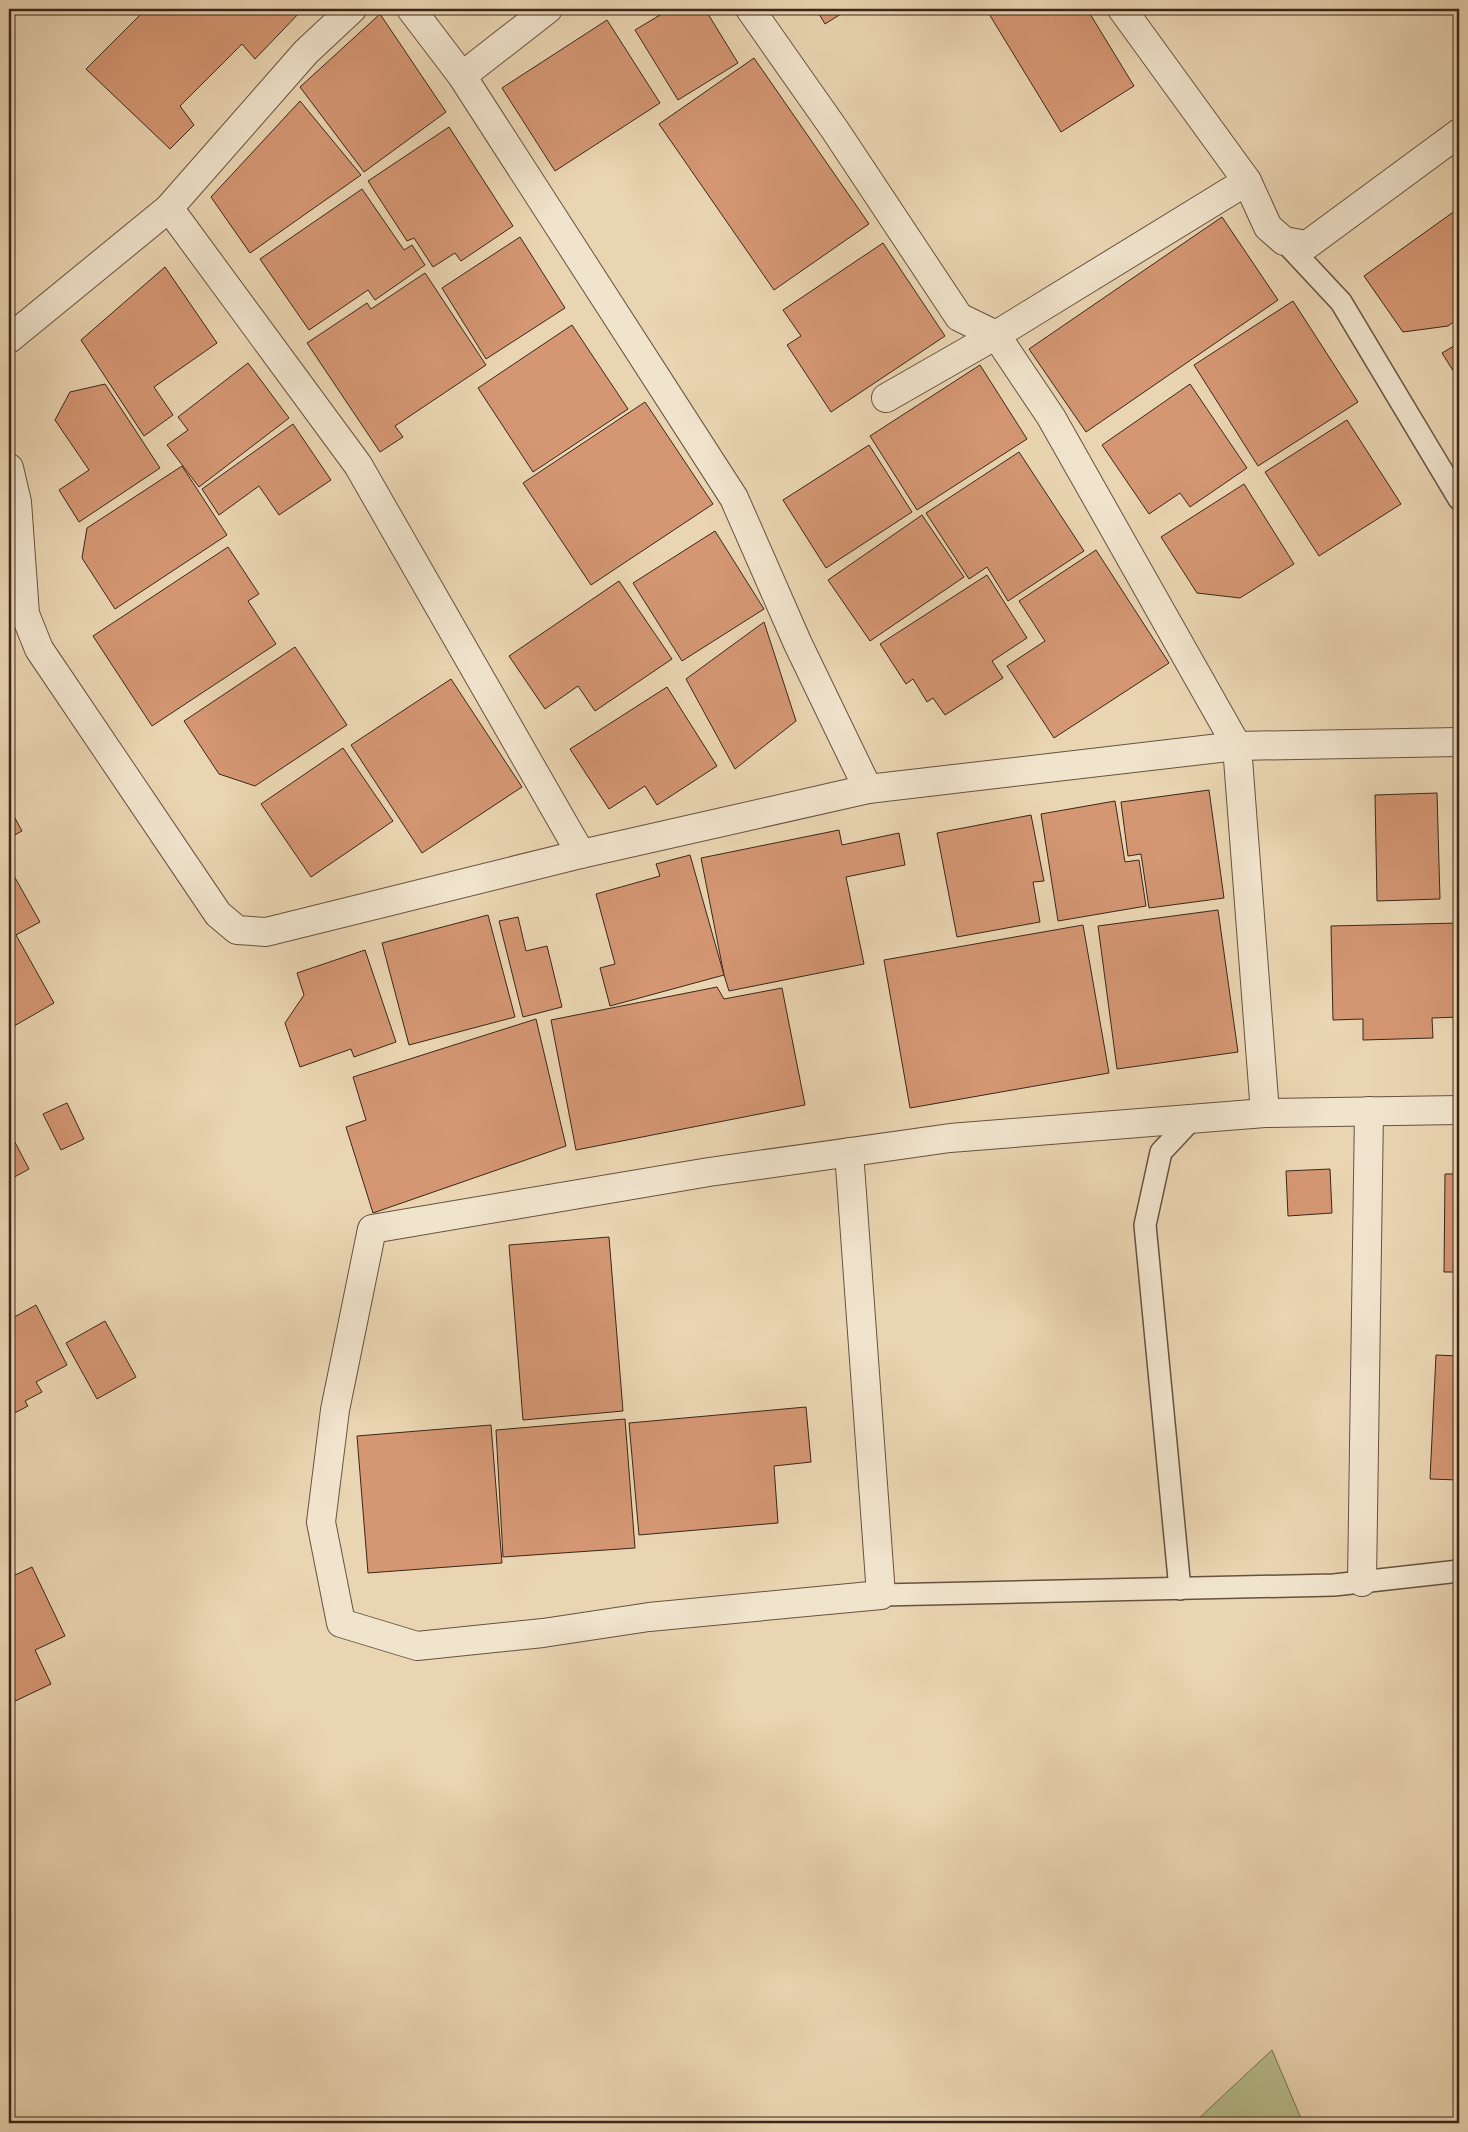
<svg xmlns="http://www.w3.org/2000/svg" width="1468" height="2132" viewBox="0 0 1468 2132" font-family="'Gentium Book Plus',serif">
	<rect width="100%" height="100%" fill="#ead5b2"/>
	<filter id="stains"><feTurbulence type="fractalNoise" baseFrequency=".004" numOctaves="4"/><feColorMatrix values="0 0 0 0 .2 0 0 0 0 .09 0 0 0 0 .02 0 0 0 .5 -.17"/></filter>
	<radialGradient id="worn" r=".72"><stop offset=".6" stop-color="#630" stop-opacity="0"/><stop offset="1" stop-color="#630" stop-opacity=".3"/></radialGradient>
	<path fill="#b7bd8c" stroke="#787252" d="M1272 2050 1303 2123H1196L1197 2120Z"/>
	<g fill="#d49673" stroke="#3a2719">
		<path d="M146 9H303L255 59 242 44 180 106 194 125 170 149 86 69Z"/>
		<path d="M670 9H705L738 63 678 100 635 30Z"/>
		<path d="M816 9H849L825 24Z"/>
		<path d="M986 9H1087L1134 86 1061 132Z"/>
		<path d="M380 14 446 112 364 172 300 87Z"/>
		<path d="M607 20 660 103 555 171 502 88Z"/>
		<path d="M754 58 869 224 774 290 659 124Z"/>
		<path d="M300 101 361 175 250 253 211 197Z"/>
		<path d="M449 127 513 226 461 261 455 253 433 267 414 238 407 241 368 181Z"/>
		<path d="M362 189 404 250 412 245 425 265 375 300 368 290 309 330 260 259Z"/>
		<path d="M1459 208V318L1448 326 1403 332 1364 276Z"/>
		<path d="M1222 217 1278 300 1086 432 1029 349Z"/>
		<path d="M520 237 565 308 486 359 442 288Z"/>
		<path d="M883 243 945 336 831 412 787 345 801 336 783 310Z"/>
		<path d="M165 267 217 343 154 387 173 415 144 436 81 340Z"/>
		<path d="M425 273 486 365 395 426 403 437 380 452 307 343 367 303 371 309Z"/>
		<path d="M1293 301 1358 402 1258 466 1194 365Z"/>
		<path d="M572 325 628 409 533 472 478 388Z"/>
		<path d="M1459 343V380L1442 353Z"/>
		<path d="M248 363 289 418 199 487 167 445 188 430 178 417Z"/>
		<path d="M980 365 1027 439 917 510 870 436Z"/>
		<path d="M105 384 160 468 79 522 59 490 89 470 55 420 70 392Z"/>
		<path d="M1190 384 1247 468 1190 507 1180 493 1149 514 1102 445Z"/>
		<path d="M645 402 713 504 591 585 523 483Z"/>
		<path d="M1347 420 1401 504 1319 556 1265 472Z"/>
		<path d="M293 424 331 480 279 515 259 486 219 515 202 489Z"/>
		<path d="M869 445 912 512 826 568 783 500Z"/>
		<path d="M1019 452 1084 551 1008 601 987 567 969 579 926 513Z"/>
		<path d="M182 466 227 535 115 609 82 558 87 528Z"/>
		<path d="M1244 484 1294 564 1240 598 1197 593 1161 537Z"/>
		<path d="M922 515 964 577 870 641 828 580Z"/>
		<path d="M715 531 764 609 682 661 633 583Z"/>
		<path d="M228 547 259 594 248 601 276 644 152 726 93 636Z"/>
		<path d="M1096 550 1169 663 1054 738 1007 666 1045 641 1019 601Z"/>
		<path d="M987 575 1027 638 992 661 1003 678 945 715 933 698 927 702 913 679 906 684 880 644Z"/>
		<path d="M619 581 672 659 595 711 578 686 545 709 509 656Z"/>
		<path d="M764 622 796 721 735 769 686 679Z"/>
		<path d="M295 647 347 725 255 786 219 774 184 721Z"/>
		<path d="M451 679 522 787 422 853 351 745Z"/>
		<path d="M667 687 717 766 657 805 645 786 609 809 570 749Z"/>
		<path d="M343 748 393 821 311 877 261 804Z"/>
		<path d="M1209 790 1224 898 1149 908 1141 854 1128 856 1121 802Z"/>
		<path d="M1437 793 1440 899 1377 901 1375 795Z"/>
		<path d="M1115 801 1125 862 1139 860 1146 906 1058 921 1041 814Z"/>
		<path d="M9 807 22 831 9 838Z"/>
		<path d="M1031 815 1044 881 1033 882 1040 922 957 937 937 833Z"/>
		<path d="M839 830 842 845 899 833 905 865 846 877 864 964 729 991 724 975 701 858Z"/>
		<path d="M690 855 724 975 610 1006 600 968 615 964 596 894 660 876 656 864Z"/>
		<path d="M9 867 40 922 16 935 54 1003 9 1029Z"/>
		<path d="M1218 910 1238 1052 1117 1069 1098 926Z"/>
		<path d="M488 915 515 1017 409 1045 382 943Z"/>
		<path d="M518 917 526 951 547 946 562 1007 523 1017 499 921Z"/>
		<path d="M1459 923V1017L1432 1018 1433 1038 1363 1040V1019L1333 1020 1331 926Z"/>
		<path d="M1083 925 1109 1073 910 1108 884 960Z"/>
		<path d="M365 950 396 1042 354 1057 351 1049 300 1067 285 1023 304 995 297 973Z"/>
		<path d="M717 987 724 999 782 988 805 1105 576 1150 551 1020Z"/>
		<path d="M536 1019 566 1146 373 1213 346 1127 366 1120 353 1077Z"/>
		<path d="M67 1103 84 1139 61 1150 43 1114Z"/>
		<path d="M9 1131 29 1169 9 1180Z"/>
		<path d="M1330 1169 1332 1213 1288 1216 1286 1171Z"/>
		<path d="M1445 1174H1459V1272H1444Z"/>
		<path d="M609 1237 623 1411 523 1420 509 1245Z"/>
		<path d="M36 1305 67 1365 36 1382 42 1392 25 1401 28 1406 9 1416V1337L14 1334 9 1320Z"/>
		<path d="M105 1321 136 1377 97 1399 66 1343Z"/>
		<path d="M1436 1355 1459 1356V1480L1430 1479Z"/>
		<path d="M806 1407 811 1462 774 1466 778 1523 639 1535 629 1423Z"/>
		<path d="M625 1419 635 1548 503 1557 496 1430Z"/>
		<path d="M491 1425 502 1563 368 1573 357 1436Z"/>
		<path d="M32 1567 65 1636 35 1650 51 1684 9 1704V1578Z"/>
	</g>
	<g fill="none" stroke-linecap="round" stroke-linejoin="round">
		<defs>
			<g id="service">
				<path d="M1284 241 1341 302 1459 499"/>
				<path d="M1180 1589 1145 1225 1161 1152 1192 1119"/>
				<path d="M881 1595 1334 1585 1459 1571"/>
			</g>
			<g id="minor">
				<path d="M411 9 462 76 734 498 798 644 868 789"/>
				<path d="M750 9 835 130 959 317 996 335 1051 417 1237 746 1265 1113"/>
				<path d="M1122 9 1247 181 1268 227 1284 241 1307 245 1459 133"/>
				<path d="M462 76 548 9"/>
				<path d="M169 208 358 465 581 854"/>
				<path d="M9 339 169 208 306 52 352 9"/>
				<path d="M886 398 996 335 1247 181"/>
				<path d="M9 468 17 502 25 614 39 649 218 914 237 930 266 932 581 854 868 789 1237 746 1459 742"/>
				<path d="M849 1152 881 1595 649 1617 543 1633 417 1646 341 1623 321 1522 335 1410 372 1229 709 1172 950 1138 1265 1113 1459 1110"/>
				<path d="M1362 1582 1369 1111"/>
			</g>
		</defs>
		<use href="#service" stroke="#66523f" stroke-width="24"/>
		<use href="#minor" stroke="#66523f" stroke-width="30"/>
		<use href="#service" stroke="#f1e4cd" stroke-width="21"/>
		<use href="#minor" stroke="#f1e4cd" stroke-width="28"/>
	</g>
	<rect width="1468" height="2132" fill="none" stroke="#ead5b2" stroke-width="30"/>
	<rect x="10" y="10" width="1448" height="2112" fill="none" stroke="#3a2719" stroke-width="2.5"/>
	<rect x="15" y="15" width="1438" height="2102" fill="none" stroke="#3a2719"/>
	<rect width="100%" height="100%" filter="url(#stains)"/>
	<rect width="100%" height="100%" fill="url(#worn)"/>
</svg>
